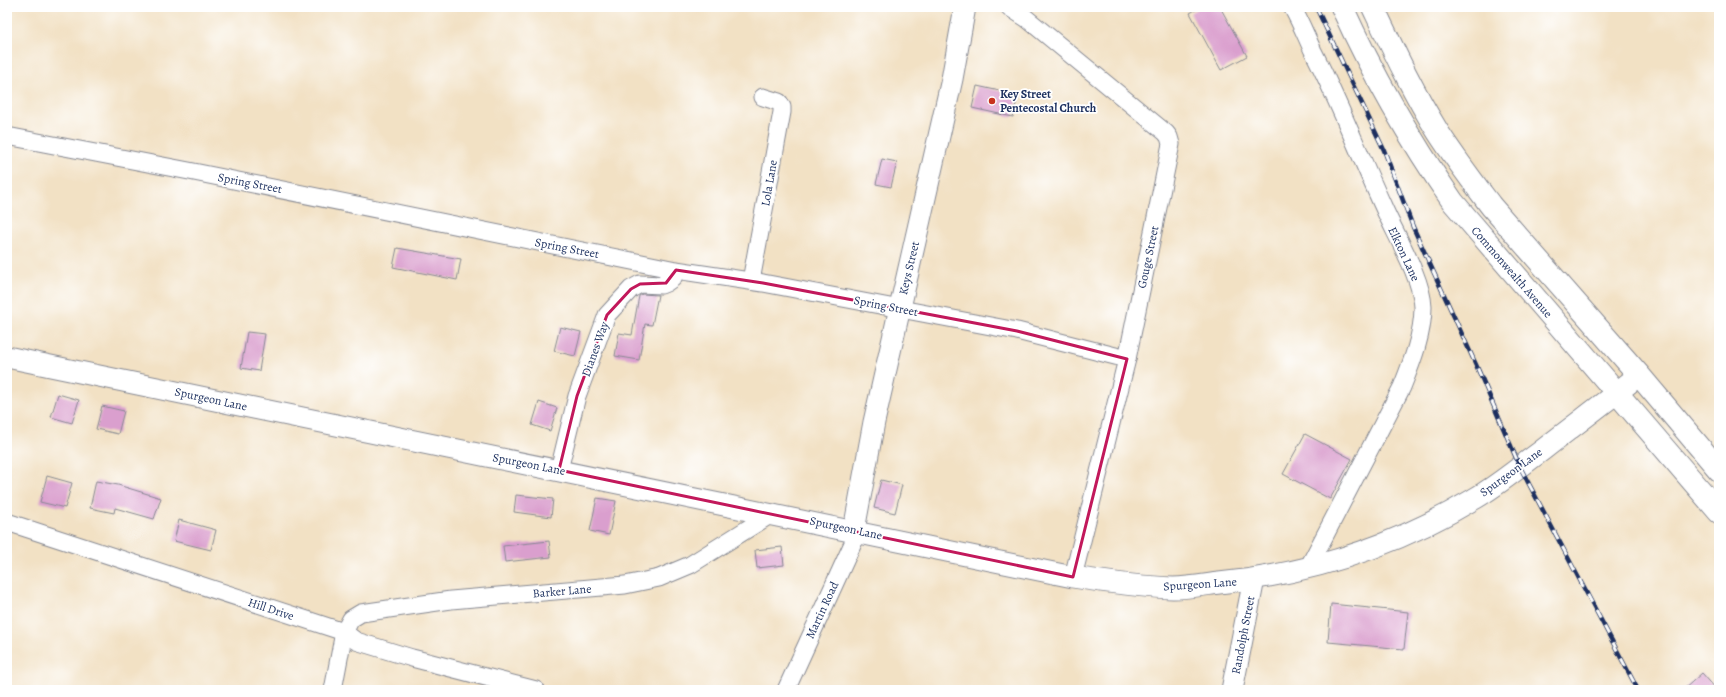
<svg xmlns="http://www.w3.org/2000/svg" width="1726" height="697" viewBox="0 0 1726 697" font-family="Alegreya,serif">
	<rect width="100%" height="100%" fill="#fff"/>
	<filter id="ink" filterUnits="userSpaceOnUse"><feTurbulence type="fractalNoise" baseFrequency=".025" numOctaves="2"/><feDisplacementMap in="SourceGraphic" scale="8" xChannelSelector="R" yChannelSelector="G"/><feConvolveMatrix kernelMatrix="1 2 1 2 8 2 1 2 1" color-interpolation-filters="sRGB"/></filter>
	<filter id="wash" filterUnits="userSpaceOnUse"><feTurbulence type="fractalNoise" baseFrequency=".012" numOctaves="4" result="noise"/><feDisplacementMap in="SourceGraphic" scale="16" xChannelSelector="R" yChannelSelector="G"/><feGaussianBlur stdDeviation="0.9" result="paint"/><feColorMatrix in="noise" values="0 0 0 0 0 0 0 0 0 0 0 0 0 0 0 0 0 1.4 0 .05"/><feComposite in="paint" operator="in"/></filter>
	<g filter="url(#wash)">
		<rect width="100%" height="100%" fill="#f2e1c4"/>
		<g id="blocks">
			<g fill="#da9fce">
				<path d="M1201 7H1220L1247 56 1221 70 1190 13Z"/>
				<path d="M977 86 1018 95 1013 117 972 108Z"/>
				<path d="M882 159 897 162 891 187 876 184Z"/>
				<path d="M397 248 461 259 457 280 393 267Z"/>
				<path d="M642 294 658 295 652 325 645 324 639 360 615 356 619 333 632 335 639 296Z"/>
				<path d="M560 327 581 332 575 356 554 351Z"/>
				<path d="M247 332 265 334 259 371 241 368Z"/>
				<path d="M58 394 79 400 72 423 51 417Z"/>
				<path d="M539 402 557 408 550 431 532 425Z"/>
				<path d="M102 406 124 411 118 434 96 429Z"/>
				<path d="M1305 434 1352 459 1330 499 1283 474Z"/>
				<path d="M47 476 72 483 65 508 40 502Z"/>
				<path d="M881 480 902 485 895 513 874 508Z"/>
				<path d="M96 481 118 485 161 498 154 519 115 508 114 513 90 508Z"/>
				<path d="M516 495 553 499 551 517 514 512Z"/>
				<path d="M597 498 616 501 609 535 590 531Z"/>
				<path d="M179 520 216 530 211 550 174 541Z"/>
				<path d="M549 541 551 557 505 562 503 546Z"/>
				<path d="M782 547 784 565 757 568 755 550Z"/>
				<path d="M1331 604 1408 612 1404 649 1328 642Z"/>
				<path d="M1702 673 1717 690H1683Z"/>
			</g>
		</g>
	</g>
	<g filter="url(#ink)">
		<use href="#blocks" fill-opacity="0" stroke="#868891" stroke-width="1"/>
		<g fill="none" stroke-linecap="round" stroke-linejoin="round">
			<defs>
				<g id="minor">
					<path d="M1009 7 1026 18 1166 133 1169 137 1171 144 1127 359 1073 577"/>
					<path d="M1292 7C1300 21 1306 36 1313 51 1339 102 1359 154 1383 206 1395 234 1422 278 1423 307 1423 334 1412 362 1402 387L1308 568"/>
					<path d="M7 136 189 171 676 270 763 283 1017 331 1127 359"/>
					<path d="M751 281 782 112V107L779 102 763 97"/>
					<path d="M559 470 577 396 607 315 631 289 640 284 661 285 666 283 673 278 676 270"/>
					<path d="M7 522 344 632 356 641 412 658 536 690"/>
					<path d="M333 690 344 632 351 619 361 613 451 600 625 585 659 578 690 565 773 513"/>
					<path d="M786 690 854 541V530"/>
				</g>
				<g id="tertiary">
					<path d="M7 357C362 431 718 501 1073 577 1106 582 1139 587 1173 588 1188 588 1204 585 1219 583 1311 574 1394 547 1474 499 1497 486 1518 468 1540 452 1573 426 1607 401 1639 375"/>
					<path d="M854 530 874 422 952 79 965 7"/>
					<path d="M1232 690 1254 579"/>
				</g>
				<g id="trunk">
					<path d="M1342 7C1373 75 1411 141 1453 202L1719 512"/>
					<path d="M1373 7C1393 49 1413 92 1438 132 1454 157 1473 182 1491 206L1639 375 1719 470"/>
				</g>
			</defs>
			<use href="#minor" stroke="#868891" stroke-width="19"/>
			<use href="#tertiary" stroke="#868891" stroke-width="23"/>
			<use href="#trunk" stroke="#868891" stroke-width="24"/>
			<use href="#minor" stroke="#fff" stroke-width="17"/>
			<use href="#tertiary" stroke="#fff" stroke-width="21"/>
			<use href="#trunk" stroke="#fff" stroke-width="22"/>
			<defs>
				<g id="rail">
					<path d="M1316 7 1384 150 1413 227 1477 367 1520 467 1638 690"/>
					<path d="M1490 689V690"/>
				</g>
			</defs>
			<use href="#rail" stroke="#1b2f5e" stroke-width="4.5"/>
			<use href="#rail" stroke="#fff" stroke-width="3" stroke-dasharray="9" stroke-linecap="butt"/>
		</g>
	</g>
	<path fill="none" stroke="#c2185b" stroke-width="3" stroke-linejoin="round" d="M676 270 763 283 1017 331 1127 359 1073 577 559 470 577 396 607 315 631 289 640 284 666 283Z"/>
	<circle fill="#c8321e" stroke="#fff" stroke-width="1.5" cx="992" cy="101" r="4"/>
	<g text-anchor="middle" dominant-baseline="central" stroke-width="3.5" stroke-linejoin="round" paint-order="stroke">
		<g font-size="12" font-weight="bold" fill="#1b2f5e" stroke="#fff" text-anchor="start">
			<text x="1000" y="94">Key Street<tspan x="1000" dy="14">Pentecostal Church</tspan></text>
		</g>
		<g font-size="12" fill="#1b2f5e" stroke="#fff">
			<text transform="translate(250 183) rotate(11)">Spring Street</text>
			<text transform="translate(769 183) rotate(-80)">Lola Lane</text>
			<text transform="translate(567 248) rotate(11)">Spring Street</text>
			<text transform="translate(1404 254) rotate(65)">Elkton Lane</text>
			<text transform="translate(1148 257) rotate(-78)">Gouge Street</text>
			<text transform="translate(909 268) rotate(-77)">Keys Street</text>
			<text transform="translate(1512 272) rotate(49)">Commonwealth Avenue</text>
			<text transform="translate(886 306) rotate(11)">Spring Street</text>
			<text transform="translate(595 349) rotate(-70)">Dianes Way</text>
			<text transform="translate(211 399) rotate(12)">Spurgeon Lane</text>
			<text transform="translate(529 464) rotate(11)">Spurgeon Lane</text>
			<text transform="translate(1511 472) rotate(-36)">Spurgeon Lane</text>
			<text transform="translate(846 528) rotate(12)">Spurgeon Lane</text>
			<text transform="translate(1200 584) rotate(-4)">Spurgeon Lane</text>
			<text transform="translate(562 591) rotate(-5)">Barker Lane</text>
			<text transform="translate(271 609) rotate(18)">Hill Drive</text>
			<text transform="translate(822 610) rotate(-65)">Martin Road</text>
			<text transform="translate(1243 635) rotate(-79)">Randolph Street</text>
		</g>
	</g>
	<rect width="1726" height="697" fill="none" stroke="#fff" stroke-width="24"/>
</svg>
